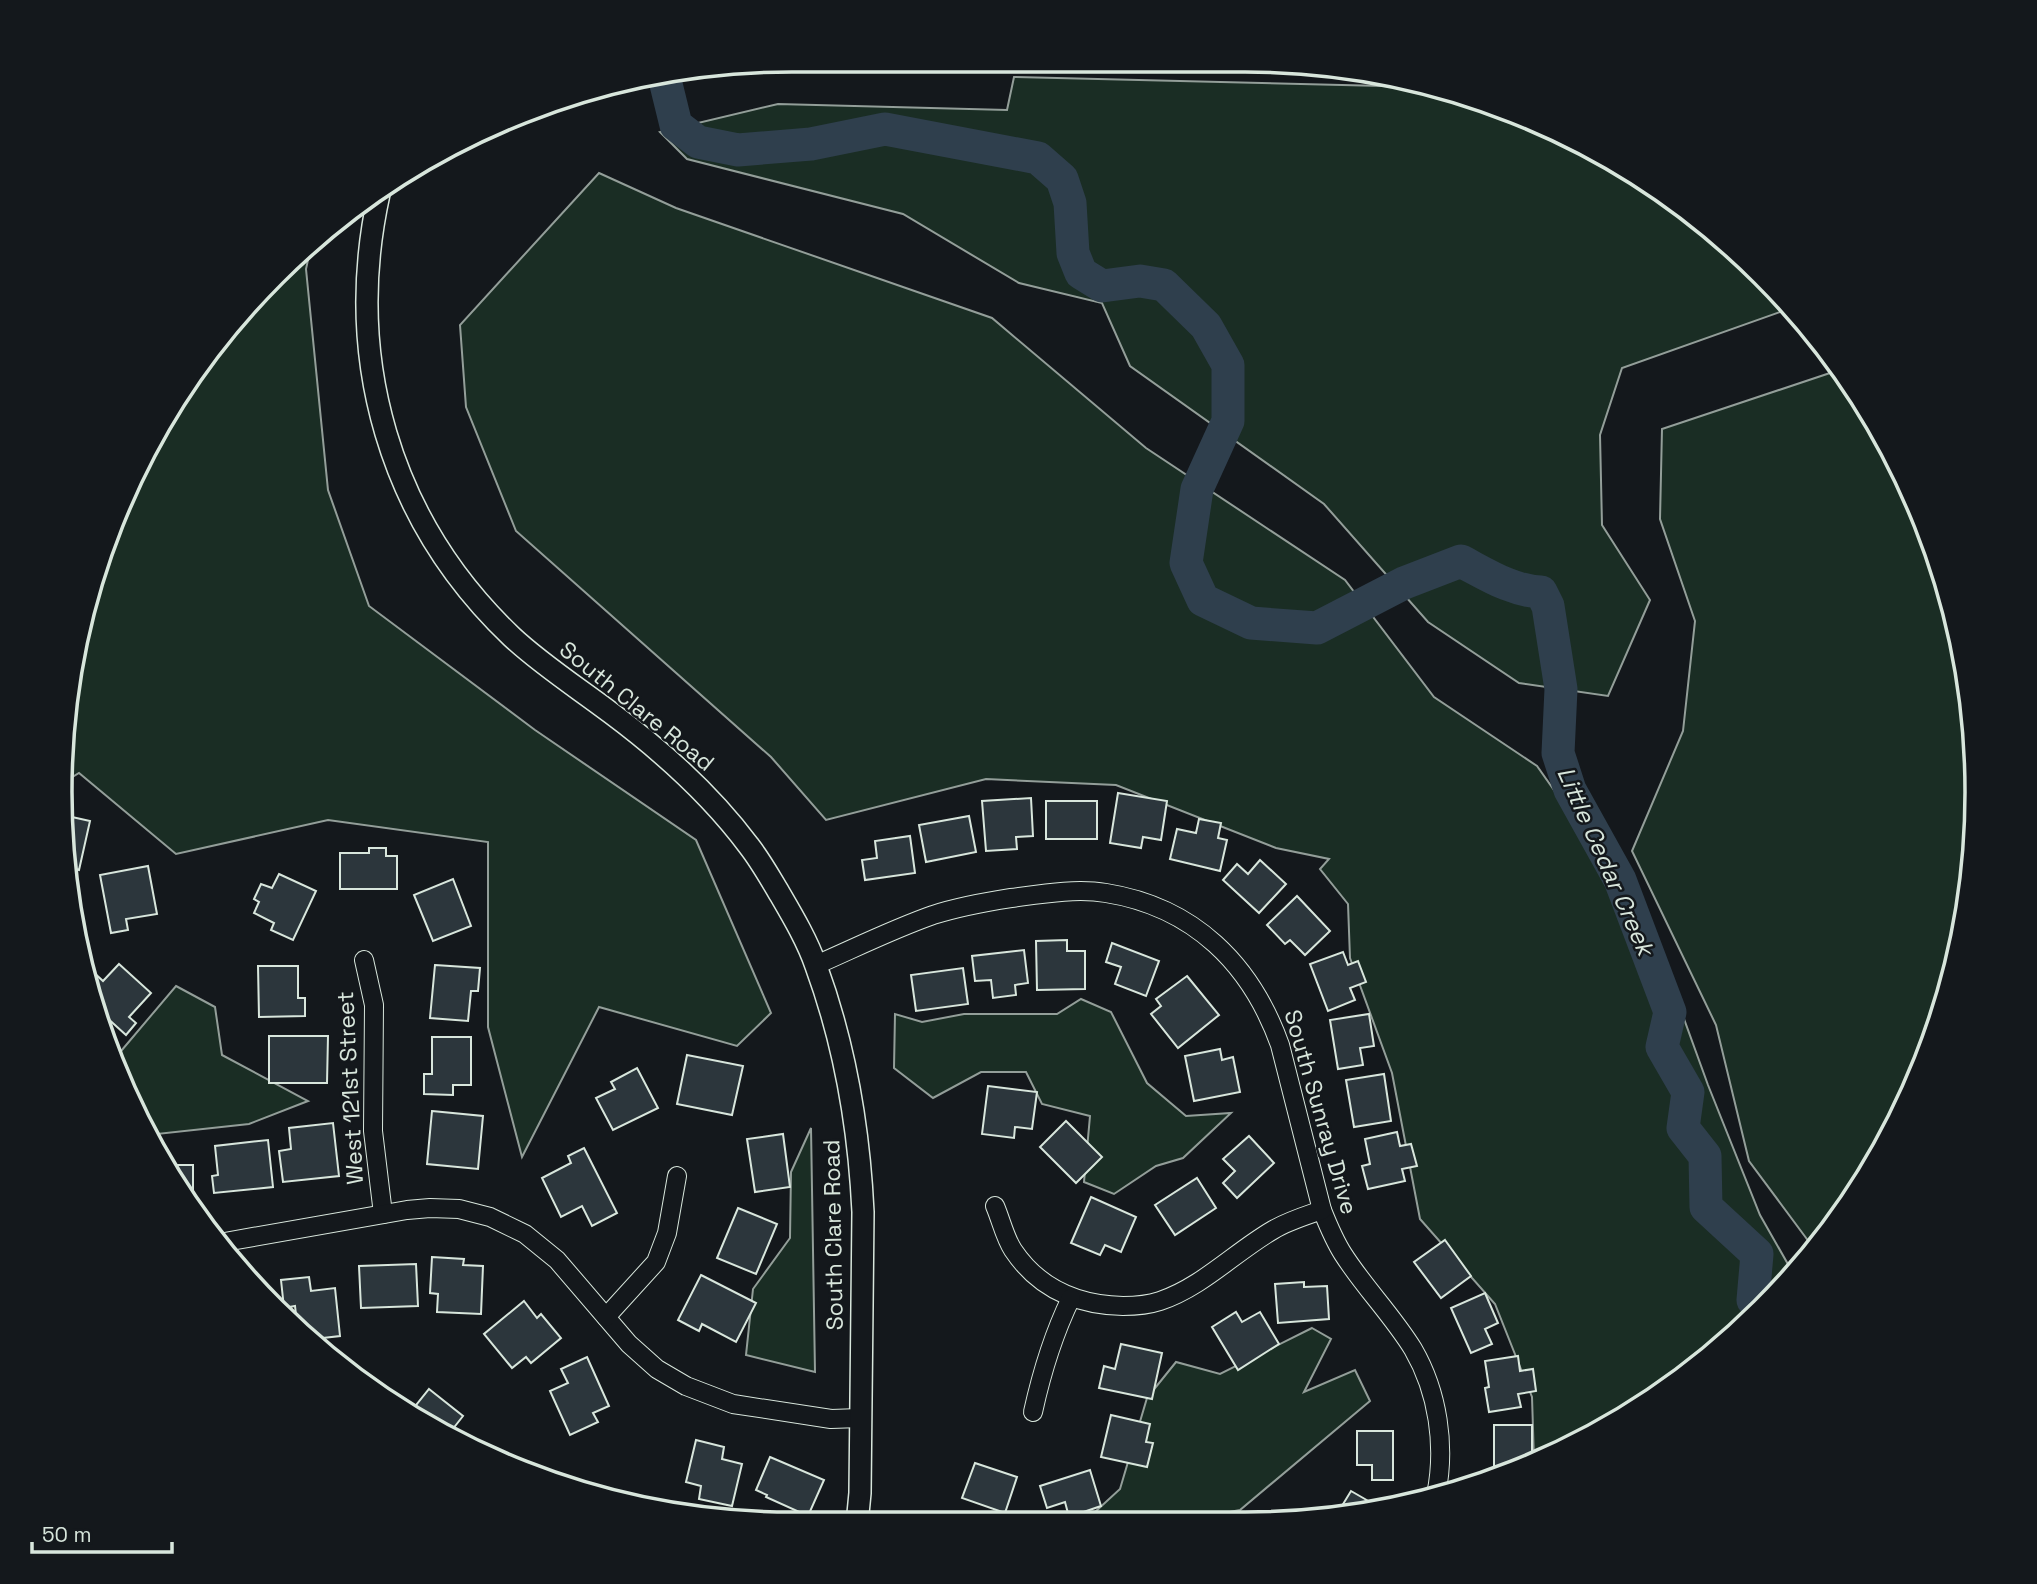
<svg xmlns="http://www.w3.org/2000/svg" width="2037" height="1584" viewBox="0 0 2037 1584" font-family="'Space Grotesk',sans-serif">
	<rect width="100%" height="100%" fill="#14181c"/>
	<g fill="#1a2d24" stroke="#939e99" stroke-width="2">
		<path d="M1014 77 1424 87 1480 98 1611 157 1691 211 1794 307 1622 368 1600 435 1602 525 1650 600 1608 696 1519 683 1428 622 1324 504 1130 366 1102 303 1019 283 903 214 687 159 660 132 778 104 1007 110Z"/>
		<path d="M599 173 676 208 992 318 1146 448 1345 580 1434 697 1537 766 1651 928 1708 1085 1760 1215 1793 1273 1728 1342 1612 1426 1534 1461 1532 1397 1495 1304 1420 1219 1392 1073 1350 958 1348 904 1320 869 1329 859 1276 848 1116 785 986 779 826 820 771 757 516 531 466 407 460 325Z"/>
		<path d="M311 246 306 269 328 490 369 606 535 730 696 840 771 1013 737 1046 599 1007 522 1157 488 1027V842L328 820 176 854 79 773 61 784 84 603 157 426 274 274Z"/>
		<path d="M1839 370 1879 425 1938 556 1971 696 1976 839 1953 981 1902 1116 1826 1238 1815 1250 1749 1161 1716 1025 1632 851 1683 731 1695 621 1660 519 1662 429Z"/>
		<path d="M176 986 215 1007 222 1055 308 1101 249 1124 148 1135 116 1057Z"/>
		<path d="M1081 999 1111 1012 1147 1083 1186 1116 1231 1113 1183 1158 1156 1166 1114 1194 1084 1182 1090 1116 1042 1104 1026 1072H981L933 1098 894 1068 895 1014 922 1022 964 1014H1057Z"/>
		<path d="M811 1128 815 1372 746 1355 753 1289 790 1238 791 1172Z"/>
		<path d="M1312 1328 1331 1339 1304 1392 1355 1370 1370 1401 1240 1510 1173 1523 1082 1524 1120 1489 1147 1398 1176 1362 1220 1374Z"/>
	</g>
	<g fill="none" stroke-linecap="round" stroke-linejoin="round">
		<path stroke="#2f3f4d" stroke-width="33" d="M664 76 676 125 698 142 738 150 811 144 885 129 1038 158 1062 179 1070 203 1073 253 1081 273 1102 286 1140 281 1164 285 1206 326 1228 365V421L1197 489 1186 563 1203 600 1251 623 1317 628 1404 583 1461 561C1486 574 1512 591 1541 592L1548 606 1561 689 1558 753 1570 790 1620 880 1670 1012 1662 1047 1688 1092 1683 1128 1705 1156 1706 1207 1757 1254 1753 1300 1762 1306"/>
	</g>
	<g fill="#2c363c" stroke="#d8e6dc" stroke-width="2">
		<path d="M1118 793 1167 801 1161 840 1143 837 1141 848 1110 843Z"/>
		<path d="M1031 798 1033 836 1016 837 1017 849 986 851 982 801Z"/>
		<rect x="1046" y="801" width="51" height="38"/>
		<path d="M63 815 90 821 79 870 70 868Z"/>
		<path d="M969 816 976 852 926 862 919 825Z"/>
		<path d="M1199 819 1221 823 1218 838 1227 840 1220 871 1170 859 1177 829 1196 833Z"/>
		<path d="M910 836 915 873 865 880 862 860 877 858 875 841Z"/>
		<path d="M369 848H386V856H397V889H340V853H369Z"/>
		<path d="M1260 860 1286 884 1259 913 1223 880 1237 864 1248 874Z"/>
		<path d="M148 866 157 914 126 919 128 930 111 933 100 875Z"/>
		<path d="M279 874 316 891 293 940 271 930 274 923 254 913 259 902 254 899 261 884 272 888Z"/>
		<path d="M453 879 471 926 433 941 414 895Z"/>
		<path d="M1297 896 1330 931 1305 955 1290 940 1285 944 1267 925Z"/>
		<path d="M1067 940V951H1085V989L1037 990 1036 941Z"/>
		<path d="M1112 943 1159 961 1146 996 1115 984 1121 967 1106 962Z"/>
		<path d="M1024 950 1028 983 1015 985 1016 995 993 998 991 980 975 981 972 956Z"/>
		<path d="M1343 952 1348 965 1358 961 1366 982 1350 988 1355 1000 1328 1011 1310 964Z"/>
		<path d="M119 964 151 993 129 1017 136 1023 126 1035 94 1006 84 979 92 971 103 981Z"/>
		<path d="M435 965 480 968 478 991H471L468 1021 430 1018Z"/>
		<path d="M258 966H298V998H305V1016L259 1017Z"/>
		<path d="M963 968 968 1004 916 1011 911 975Z"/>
		<path d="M1187 976 1219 1015 1178 1048 1151 1014 1161 1006 1156 999Z"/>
		<path d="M1369 1014 1374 1046 1360 1048 1363 1065 1338 1069 1330 1020Z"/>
		<path d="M269 1036H328L327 1083H269Z"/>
		<path d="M432 1037H471V1085H453V1095L424 1094V1074H432Z"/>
		<path d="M1220 1049 1222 1060 1233 1057 1240 1092 1194 1101 1185 1056Z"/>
		<path d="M687 1055 743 1066 732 1115 677 1104Z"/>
		<path d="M637 1068 658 1108 613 1130 596 1098 615 1089 611 1082Z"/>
		<path d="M1384 1074 1391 1121 1354 1127 1346 1080Z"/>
		<path d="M988 1086 1037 1092 1032 1129 1015 1127 1014 1138 982 1134Z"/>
		<path d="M432 1111 483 1116 478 1169 427 1164Z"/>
		<path d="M1066 1121 1102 1157 1076 1183 1040 1147Z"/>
		<path d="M333 1123 339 1176 283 1182 279 1151 291 1149 289 1128Z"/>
		<path d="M1397 1132 1400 1146 1411 1144 1417 1166 1402 1169 1405 1181 1368 1189 1362 1166 1370 1164 1365 1139Z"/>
		<path d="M783 1134 790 1187 755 1192 747 1139Z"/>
		<path d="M1249 1136 1274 1163 1237 1198 1223 1183 1235 1171 1223 1159Z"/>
		<path d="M268 1140 273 1187 214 1193 212 1176 218 1175 215 1146Z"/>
		<path d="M584 1148 617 1213 592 1226 582 1206 561 1217 542 1178 571 1163 568 1156Z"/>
		<path d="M163 1165H193V1199H186Z"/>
		<path d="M1197 1178 1216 1208 1175 1235 1155 1205Z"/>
		<path d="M1091 1197 1136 1217 1121 1252 1105 1245 1100 1255 1071 1243Z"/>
		<path d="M738 1208 777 1224 756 1274 717 1258Z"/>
		<path d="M1445 1240 1471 1276 1441 1298 1414 1262Z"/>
		<path d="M432 1257 464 1259 463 1265 483 1266 481 1314 437 1312 438 1294 430 1293Z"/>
		<path d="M416 1264 418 1306 361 1308 359 1266Z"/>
		<path d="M701 1275 756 1303 736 1342 702 1324 699 1331 678 1320Z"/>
		<path d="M309 1277 311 1291 335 1288 340 1336 314 1339 297 1324 295 1306 284 1308 281 1280Z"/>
		<path d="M1304 1282V1287L1327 1286 1329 1319 1278 1323 1275 1284Z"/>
		<path d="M1485 1293 1498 1323 1485 1329 1492 1344 1471 1353 1451 1308Z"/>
		<path d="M524 1301 537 1318 541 1314 561 1338 531 1363 526 1357 512 1368 484 1334Z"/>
		<path d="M1236 1312 1242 1322 1260 1312 1279 1344 1238 1370 1212 1327Z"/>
		<path d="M1121 1344 1162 1353 1152 1399 1099 1388 1104 1366 1115 1369Z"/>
		<path d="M1518 1356 1520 1371 1533 1369 1536 1391 1518 1394 1521 1407 1489 1412 1485 1388 1489 1387 1485 1361Z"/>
		<path d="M587 1357 609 1406 593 1413 598 1422 570 1435 550 1391 568 1383 561 1369Z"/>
		<path d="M429 1389 463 1416 448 1435 409 1414Z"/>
		<path d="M1111 1415 1150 1424 1146 1442 1153 1443 1147 1467 1101 1457Z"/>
		<path d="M1494 1425H1532V1462L1508 1473H1494Z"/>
		<path d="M1357 1431H1393V1480H1372V1465H1357Z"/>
		<path d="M696 1440 724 1447 722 1459 742 1464 732 1506 699 1499 701 1486 686 1482Z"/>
		<path d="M770 1457 824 1480 808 1516 766 1497 767 1495 756 1490Z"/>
		<path d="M975 1463 1017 1477 1005 1513 962 1498Z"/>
		<path d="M1090 1470 1101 1506 1069 1517 1065 1502 1047 1508 1040 1486Z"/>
		<path d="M1351 1491 1377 1506 1337 1514Z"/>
	</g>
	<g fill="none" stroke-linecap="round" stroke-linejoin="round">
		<defs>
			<g id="minor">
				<path d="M364 960 374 1005 373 1131 383 1214"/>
				<path d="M816 965C855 948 893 929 933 915 958 907 985 902 1011 898 1041 894 1076 888 1106 893 1194 907 1251 964 1280 1045L1322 1210C1328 1225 1334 1240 1343 1254 1364 1287 1392 1315 1413 1349 1438 1392 1446 1446 1436 1495"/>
				<path d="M995 1206C1001 1220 1005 1238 1013 1250 1039 1289 1078 1305 1123 1306 1134 1306 1148 1305 1160 1301 1202 1287 1235 1252 1273 1230 1288 1221 1305 1216 1322 1210"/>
				<path d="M219 1243 407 1210 430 1208 459 1209 490 1217 525 1234 557 1260 629 1344 657 1369 686 1386 733 1404 831 1419 860 1418"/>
				<path d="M606 1317 656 1262 667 1233 677 1176"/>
				<path d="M1033 1412C1042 1371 1053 1335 1071 1298"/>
			</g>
			<path id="tertiary" d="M379 194C343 358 389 520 512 637 542 665 578 688 611 713 662 751 711 795 749 846 760 860 769 876 778 891 792 915 807 940 816 966 845 1045 859 1128 863 1212L860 1493 857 1524"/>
		</defs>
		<use href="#minor" stroke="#d8e6dc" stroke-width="20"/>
		<use href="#tertiary" stroke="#d8e6dc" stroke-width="24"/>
		<use href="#minor" stroke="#14181c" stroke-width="18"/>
		<use href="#tertiary" stroke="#14181c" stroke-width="21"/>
	</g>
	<g text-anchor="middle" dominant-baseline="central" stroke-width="5" stroke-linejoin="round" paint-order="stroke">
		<g font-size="23" fill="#d8e6dc" stroke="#14181c">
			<text transform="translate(637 706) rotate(39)">South Clare Road</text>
			<text transform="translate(350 1088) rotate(-93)">West 121st Street</text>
			<text transform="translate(1321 1112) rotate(74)">South Sunray Drive</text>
			<text transform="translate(833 1235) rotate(-91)">South Clare Road</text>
		</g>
		<g font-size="24" font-style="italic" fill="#d8e6dc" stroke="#14181c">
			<text transform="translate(1606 861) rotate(66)">Little Cedar Creek</text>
		</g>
	</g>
	<path d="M0 0H2037V1584H0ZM792 72H1245A720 720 0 0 1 1965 792V792A720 720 0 0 1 1245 1512H792A720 720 0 0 1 72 792V792A720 720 0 0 1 792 72Z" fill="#14181c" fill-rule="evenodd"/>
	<path fill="none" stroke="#d8e6dc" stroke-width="3.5" d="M792 72H1245A720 720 0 0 1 1965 792V792A720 720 0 0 1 1245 1512H792A720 720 0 0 1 72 792V792A720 720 0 0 1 792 72Z"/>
	<path d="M32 1542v10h140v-10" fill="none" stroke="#d8e6dc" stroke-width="3.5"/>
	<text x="42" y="1542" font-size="21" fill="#d8e6dc" stroke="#14181c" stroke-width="5" paint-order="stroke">50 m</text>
</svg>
